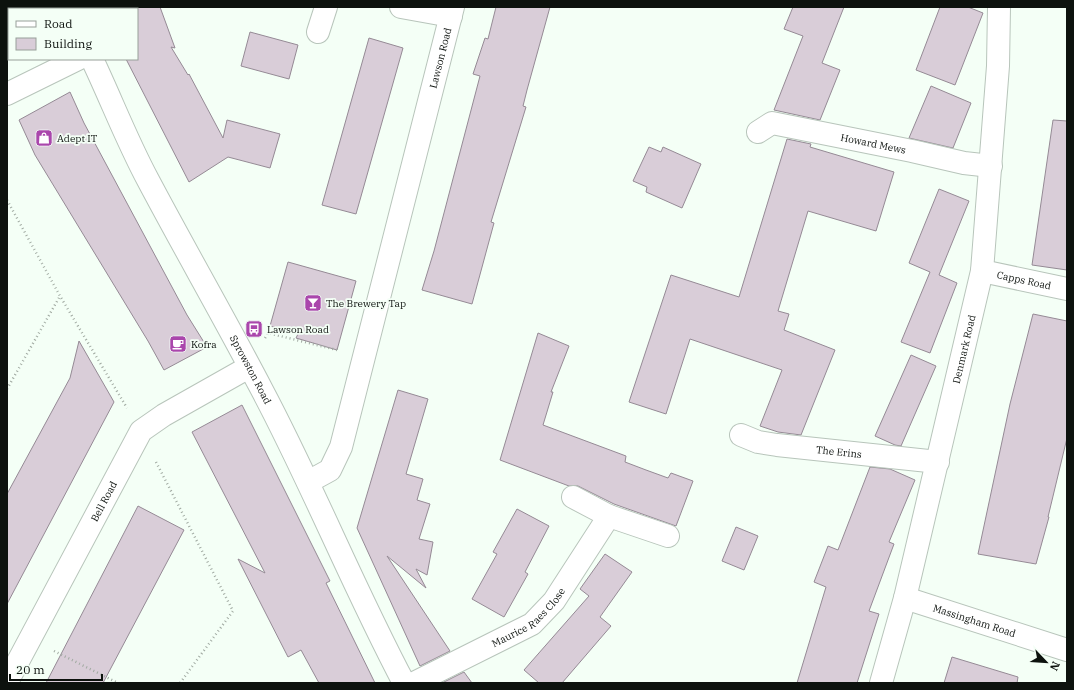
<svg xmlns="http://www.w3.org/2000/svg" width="1074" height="690" viewBox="0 0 1074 690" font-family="'IBM Plex Serif',serif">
	<rect width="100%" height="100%" fill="#f4fff6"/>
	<g fill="#d9cdd8" stroke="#958a95">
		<path d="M137 7H160L175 48 171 47 188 75 189 74 223 138 227 120 280 134 270 168 228 157 189 182 126 59H137Z"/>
		<path d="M496 7H550L527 90 523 106 526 107 491 222 494 223 472 304 422 290 434 251 480 76 473 74 485 38 488 39Z"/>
		<path d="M793 7H844L822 63 840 70 820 120 774 110 803 36 784 29Z"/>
		<path d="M940 7H968L983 13 955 85 916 70Z"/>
		<path d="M250 32 298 45 289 79 241 66Z"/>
		<path d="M369 38 403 48 356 214 322 205Z"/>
		<path d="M931 86 971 103 953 148 909 138Z"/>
		<path d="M70 92 84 123 187 315 207 347 164 370 148 341 35 155 19 120Z"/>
		<path d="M1053 120 1067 121V270L1032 265Z"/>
		<path d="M787 139 811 144 810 147 894 172 876 231 808 211 778 311 789 314 784 330 835 350 801 435 778 432 760 426 782 370 690 339 666 414 629 402 671 275 739 297Z"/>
		<path d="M649 147 661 152 663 147 701 164 682 208 646 192 647 187 633 181Z"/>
		<path d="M939 189 969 201 939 275 957 283 930 353 901 342 930 272 909 263Z"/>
		<path d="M288 262 356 281 337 350 296 338 298 334 270 326Z"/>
		<path d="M1033 314 1067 321V438L1048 517H1049L1036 564 978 554 1010 404Z"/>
		<path d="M538 333 569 346 551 392H553L543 425 626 456 625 462 646 470 668 478 671 473 693 481 676 526 614 504 578 486H569L500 460Z"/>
		<path d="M79 341 114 402 7 604V494L70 378Z"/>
		<path d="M911 355 936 366 901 446 895 445 875 436Z"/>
		<path d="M398 390 428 399 406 474 423 479 417 500 430 504 419 539 433 542 427 575 416 569 426 588 387 556 450 651 420 666 357 528Z"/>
		<path d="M242 405 330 581 326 583 375 683H319L301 650 288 657 238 559 265 573 192 432Z"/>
		<path d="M870 467 890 469 915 480 889 542 894 544 869 611 879 614 857 683H797L826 587 814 582 828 546 838 550Z"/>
		<path d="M138 506 184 530 103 683H46Z"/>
		<path d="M517 509 549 526 525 572 528 574 504 617 472 599 497 554 493 552Z"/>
		<path d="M736 527 758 536 744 570 722 561Z"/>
		<path d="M605 554 632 572 600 617 611 626 562 683H539L524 670 589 596 580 589Z"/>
		<path d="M952 657 1018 677 1017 683H944Z"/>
		<path d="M464 672 472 683H442Z"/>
	</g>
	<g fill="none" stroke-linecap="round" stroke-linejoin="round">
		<defs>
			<g id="street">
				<path d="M401 7 451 16"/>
				<path d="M318 32 326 7"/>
				<path d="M7 94 78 59"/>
				<path id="s1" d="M758 132 772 123 912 151 964 163 991 166"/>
				<path id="s2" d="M982 271 1067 289"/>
				<path id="s3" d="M741 435 758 442 777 445 938 462"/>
				<path id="s4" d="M308 482 330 470 341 447 453 7"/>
				<path d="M573 497 609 516"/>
				<path id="s5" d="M905 598 1067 650"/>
				<path id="s6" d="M7 682 141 431 164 415 249 367"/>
				<path id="s7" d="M414 683 532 624 554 601 609 516 668 536"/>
			</g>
			<g id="secondary">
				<path id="s8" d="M881 683 905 598 982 271 998 66 999 7"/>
			</g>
			<g id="primary">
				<path d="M71 7 72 9"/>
				<path id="s9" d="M92 59C111 99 127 141 148 180 185 250 225 319 262 390 313 486 353 587 404 683"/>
			</g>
		</defs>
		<use href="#street" stroke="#b8c5bb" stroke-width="24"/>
		<use href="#secondary" stroke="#b8c5bb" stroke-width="24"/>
		<use href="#primary" stroke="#b8c5bb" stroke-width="24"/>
		<g stroke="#a1aaa2" stroke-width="2.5" stroke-dasharray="1 3" stroke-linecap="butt">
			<path d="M7 200 60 296 127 408"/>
			<path d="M265 338 268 333 337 350"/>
			<path d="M7 389 60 296"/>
			<path d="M156 462 233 611 180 683"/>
			<path d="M54 651 118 683"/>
		</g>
		<use href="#street" stroke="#fff" stroke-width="22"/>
		<use href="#secondary" stroke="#fff" stroke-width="22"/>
		<use href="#primary" stroke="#fff" stroke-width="22"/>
	</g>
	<defs>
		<symbol id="shop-square" viewBox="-11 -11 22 22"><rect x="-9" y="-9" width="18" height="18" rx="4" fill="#aa46ac" stroke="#f4fff6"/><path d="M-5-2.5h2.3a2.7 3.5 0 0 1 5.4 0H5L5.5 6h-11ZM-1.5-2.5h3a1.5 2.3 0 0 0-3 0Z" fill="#fff"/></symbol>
		<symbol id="bar-square" viewBox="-11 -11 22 22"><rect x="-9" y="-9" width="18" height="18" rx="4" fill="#aa46ac" stroke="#f4fff6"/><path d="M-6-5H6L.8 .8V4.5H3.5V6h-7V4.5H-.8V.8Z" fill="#fff"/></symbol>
		<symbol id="bus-square" viewBox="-11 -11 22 22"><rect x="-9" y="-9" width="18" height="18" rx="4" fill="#aa46ac" stroke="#f4fff6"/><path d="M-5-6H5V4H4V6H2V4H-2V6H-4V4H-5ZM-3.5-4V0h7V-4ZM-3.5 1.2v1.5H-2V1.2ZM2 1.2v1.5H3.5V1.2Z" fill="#fff"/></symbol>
		<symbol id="cafe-square" viewBox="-11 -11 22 22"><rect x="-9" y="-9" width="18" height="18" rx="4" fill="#aa46ac" stroke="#f4fff6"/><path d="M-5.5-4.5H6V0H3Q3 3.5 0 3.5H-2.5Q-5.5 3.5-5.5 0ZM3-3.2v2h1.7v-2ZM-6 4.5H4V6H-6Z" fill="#fff"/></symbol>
	</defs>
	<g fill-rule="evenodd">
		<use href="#shop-square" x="34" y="128" width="20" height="20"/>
		<use href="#bar-square" x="303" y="293" width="20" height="20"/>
		<use href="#bus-square" x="244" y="319" width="20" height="20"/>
		<use href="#cafe-square" x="168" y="334" width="20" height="20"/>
	</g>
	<g text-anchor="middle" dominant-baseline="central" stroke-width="3.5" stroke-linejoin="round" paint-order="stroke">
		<g font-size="10" fill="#0d120e" stroke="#f4fff6">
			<text stroke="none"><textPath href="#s4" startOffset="452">Lawson Road</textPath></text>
			<text stroke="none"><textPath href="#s1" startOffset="120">Howard Mews</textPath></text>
			<text stroke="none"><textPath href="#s2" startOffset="43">Capps Road</textPath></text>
			<text stroke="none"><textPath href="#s8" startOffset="344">Denmark Road</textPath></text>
			<text stroke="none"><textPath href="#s9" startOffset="349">Sprowston Road</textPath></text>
			<text stroke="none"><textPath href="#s3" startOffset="100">The Erins</textPath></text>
			<text stroke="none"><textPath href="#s6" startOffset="205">Bell Road</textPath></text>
			<text stroke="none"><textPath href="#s7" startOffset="133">Maurice Raes Close</textPath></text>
			<text stroke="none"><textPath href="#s5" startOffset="73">Massingham Road</textPath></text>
		</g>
		<g font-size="10" fill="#0d120e" stroke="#f4fff6" text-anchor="start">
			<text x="57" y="138">Adept IT</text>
			<text x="326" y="303">The Brewery Tap</text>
			<text x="267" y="329">Lawson Road</text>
			<text x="191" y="344">Kofra</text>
		</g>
	</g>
	<rect width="1074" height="690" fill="none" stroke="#0d120e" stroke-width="16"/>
	<rect x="8" y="8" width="130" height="52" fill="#f4fff6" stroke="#98a099"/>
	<rect x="16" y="21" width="20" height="6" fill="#ffffff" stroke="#98a099"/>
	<text x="44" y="28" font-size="12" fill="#0d120e">Road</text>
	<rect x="16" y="38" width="20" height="12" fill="#d9cdd8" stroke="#98a099"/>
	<text x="44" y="48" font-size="12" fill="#0d120e">Building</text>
	<g transform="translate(1046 662) rotate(115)" stroke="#f4fff6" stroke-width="3" paint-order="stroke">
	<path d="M0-3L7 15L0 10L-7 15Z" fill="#0d120e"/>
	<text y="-6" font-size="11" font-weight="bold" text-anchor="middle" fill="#0d120e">N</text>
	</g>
	<path d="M10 674v6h92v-6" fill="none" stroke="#0d120e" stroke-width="2"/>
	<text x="16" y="674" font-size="12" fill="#0d120e" stroke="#f4fff6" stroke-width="3" paint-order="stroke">20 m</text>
</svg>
